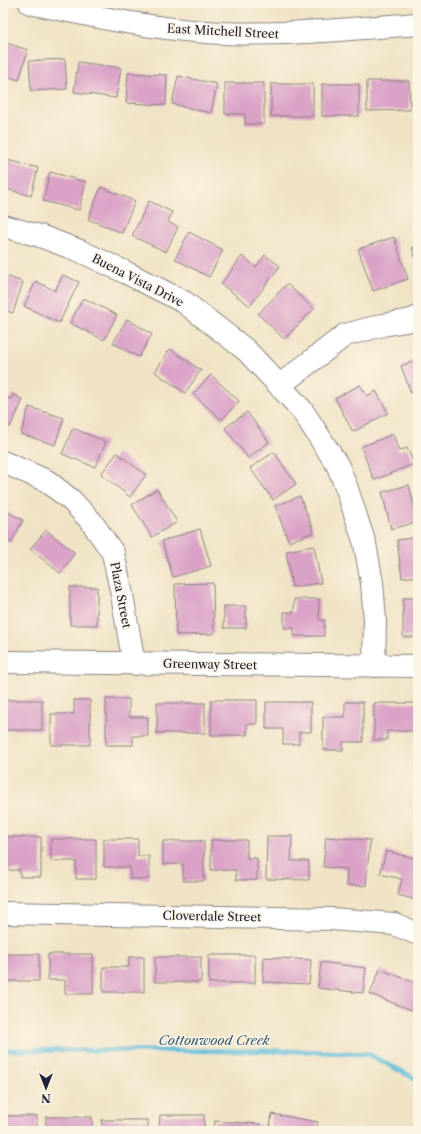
<svg xmlns="http://www.w3.org/2000/svg" width="421" height="1134" viewBox="0 0 421 1134" font-family="'Libre Caslon Text',serif">
	<rect width="100%" height="100%" fill="#fcf5e5"/>
	<filter id="ink" filterUnits="userSpaceOnUse"><feTurbulence type="fractalNoise" baseFrequency=".025" numOctaves="2"/><feDisplacementMap in="SourceGraphic" scale="8" xChannelSelector="R" yChannelSelector="G"/><feConvolveMatrix kernelMatrix="1 2 1 2 8 2 1 2 1" color-interpolation-filters="sRGB"/></filter>
	<filter id="wash" filterUnits="userSpaceOnUse"><feTurbulence type="fractalNoise" baseFrequency=".012" numOctaves="4" result="noise"/><feDisplacementMap in="SourceGraphic" scale="16" xChannelSelector="R" yChannelSelector="G"/><feGaussianBlur stdDeviation="0.9" result="paint"/><feColorMatrix in="noise" values="0 0 0 0 0 0 0 0 0 0 0 0 0 0 0 0 0 1.4 0 .05"/><feComposite in="paint" operator="in"/></filter>
	<g filter="url(#wash)">
		<rect width="100%" height="100%" fill="#f0e3c5"/>
		<g fill="none" stroke-linecap="round" stroke-linejoin="round">
			<path stroke="#5bbcd9" stroke-width="5" d="M3 1050 300 1051 368 1054 418 1080"/>
		</g>
		<g id="blocks">
			<g fill="#daa2c7">
				<path d="M3 42 28 50 19 80 3 75Z"/>
				<path d="M65 59 67 89 31 91 29 61Z"/>
				<path d="M78 62 121 68 116 98 74 92Z"/>
				<path d="M128 73 167 75 166 105 126 103Z"/>
				<path d="M178 76 217 84 211 113 172 104Z"/>
				<path d="M367 81H409L410 110 367 111Z"/>
				<path d="M225 83H264V124H245V114H225Z"/>
				<rect x="271" y="84" width="42" height="32"/>
				<rect x="322" y="84" width="37" height="32"/>
				<path d="M3 159 38 168 31 196 3 188Z"/>
				<path d="M50 172 86 182 79 210 43 201Z"/>
				<path d="M101 187 135 201 122 233 88 219Z"/>
				<path d="M149 201 172 212 168 222 178 227 166 252 132 236Z"/>
				<path d="M189 232 223 250 209 277 175 259Z"/>
				<path d="M394 237 408 279 373 291 358 249Z"/>
				<path d="M418 246V266L412 248Z"/>
				<path d="M265 255 280 266 250 306 221 284 242 256 256 267Z"/>
				<path d="M3 275 23 282 13 313 3 310Z"/>
				<path d="M63 275 79 282 59 323 24 306 36 281 55 291Z"/>
				<path d="M287 284 314 309 284 339 258 314Z"/>
				<path d="M83 298 117 315 104 340 70 323Z"/>
				<path d="M127 319 152 334 139 357 113 343Z"/>
				<path d="M170 349 201 370 185 393 155 372Z"/>
				<path d="M418 359V391L411 393 401 366Z"/>
				<path d="M211 375 239 401 222 420 193 394Z"/>
				<path d="M360 385 367 396 376 391 388 413 353 432 335 398Z"/>
				<path d="M13 394 23 400 10 427 3 423V395L11 399Z"/>
				<path d="M29 407 64 418 55 445 21 434Z"/>
				<path d="M247 412 269 442 248 458 225 428Z"/>
				<path d="M73 428 106 442 95 467 62 454Z"/>
				<path d="M393 434 399 451 407 448 414 464 374 480 361 447Z"/>
				<path d="M274 452 296 484 273 500 250 468Z"/>
				<path d="M117 453 146 475 130 497 101 474Z"/>
				<path d="M409 485 418 522 391 529 382 492Z"/>
				<path d="M157 489 177 522 152 537 132 505Z"/>
				<path d="M300 496 314 532 289 542 275 506Z"/>
				<path d="M3 510 23 520 11 543 3 539Z"/>
				<path d="M200 529 211 566 173 577 162 541Z"/>
				<path d="M46 530 75 553 60 573 30 549Z"/>
				<path d="M418 537V576L402 578 397 540Z"/>
				<path d="M314 546 321 583 292 587 286 551Z"/>
				<path d="M213 583 214 634 176 635 175 584Z"/>
				<rect x="70" y="587" width="27" height="38"/>
				<rect x="403" y="598" width="15" height="39"/>
				<path d="M294 599H319V620H324V636H294V628H284V612H294Z"/>
				<rect x="224" y="606" width="22" height="22"/>
				<path d="M106 699H129V717H148V736H133V745H106Z"/>
				<rect x="3" y="700" width="39" height="30"/>
				<path d="M74 700H90V745H51V714H74Z"/>
				<path d="M211 700H257V724H247V735H211Z"/>
				<path d="M266 702H311V732H299V744H283V729H266Z"/>
				<path d="M345 702H363V742H343V750H323V717H345Z"/>
				<rect x="157" y="703" width="48" height="30"/>
				<path d="M374 703H418V731H387V740H374Z"/>
				<path d="M267 836H292L291 861H309V880L266 879Z"/>
				<path d="M3 837H41V877H20V870H3Z"/>
				<path d="M326 837 370 840 366 886 346 885 347 869 323 867Z"/>
				<path d="M51 839H96V879H76V861H51Z"/>
				<path d="M104 839H138V856H149V879H130V867H104Z"/>
				<path d="M211 840H247V858H257V880H236V870H211Z"/>
				<path d="M163 841H204V881H183V864H163Z"/>
				<path d="M386 851 418 859V894L417 900 398 895 402 879 380 874Z"/>
				<rect x="3" y="954" width="36" height="27"/>
				<path d="M48 954H93V994H65V980H48Z"/>
				<rect x="209" y="955" width="46" height="28"/>
				<path d="M129 957H144V992H103V967H129Z"/>
				<rect x="155" y="957" width="46" height="25"/>
				<path d="M264 957 311 960 309 984 263 982Z"/>
				<path d="M321 962 366 968 363 993 318 988Z"/>
				<path d="M380 969 418 984V1001L414 1011 370 994Z"/>
				<path d="M272 1114 318 1122 316 1131H269Z"/>
				<path d="M160 1115H204V1131H159Z"/>
				<rect x="3" y="1116" width="34" height="15"/>
				<rect x="46" y="1117" width="46" height="14"/>
				<rect x="102" y="1120" width="46" height="11"/>
				<path d="M215 1121 260 1124V1131H214Z"/>
			</g>
		</g>
	</g>
	<g filter="url(#ink)">
		<use href="#blocks" fill-opacity="0" stroke="#898280" stroke-width="1"/>
		<g fill="none" stroke-linecap="round" stroke-linejoin="round">
			<defs>
				<g id="minor">
					<path d="M30 3C88 15 146 28 206 32 277 37 347 29 418 24"/>
					<path d="M3 226 40 236 80 251 127 273 184 302 246 350 302 410 338 466 347 489 365 544 372 583 375 620 374 666"/>
					<path d="M280 385 345 335 383 325 411 320 418 317"/>
					<path d="M3 462 47 481 71 500 91 521 113 553 122 595 134 664"/>
					<path d="M3 662 418 666"/>
					<path d="M3 913 332 919 394 924 418 934"/>
				</g>
			</defs>
			<use href="#minor" stroke="#898280" stroke-width="24"/>
			<use href="#minor" stroke="#fff" stroke-width="22"/>
		</g>
	</g>
	<g text-anchor="middle" dominant-baseline="central" stroke-width="3" stroke-linejoin="round" paint-order="stroke">
		<g font-size="12" fill="#22223b" stroke="#fcf5e5">
			<text transform="translate(223 31) rotate(3)">East Mitchell Street</text>
			<text transform="translate(138 280) rotate(27)">Buena Vista Drive</text>
			<text transform="translate(121 595) rotate(79)">Plaza Street</text>
			<text transform="translate(210 664) rotate(1)">Greenway Street</text>
			<text transform="translate(212 916) rotate(1)">Cloverdale Street</text>
		</g>
		<g font-size="13" font-style="italic" fill="#365872" stroke="#fcf5e5">
			<text x="214" y="1040">Cottonwood Creek</text>
		</g>
	</g>
	<rect width="421" height="1134" fill="none" stroke="#fcf5e5" stroke-width="16"/>
	<g transform="translate(46 1088) rotate(180)" stroke="#fcf5e5" stroke-width="3" paint-order="stroke">
	<path d="M0-3L7 15L0 10L-7 15Z" fill="#22223b"/>
	<text y="-6" font-size="11" font-weight="bold" text-anchor="middle" fill="#22223b">N</text>
	</g>
</svg>
